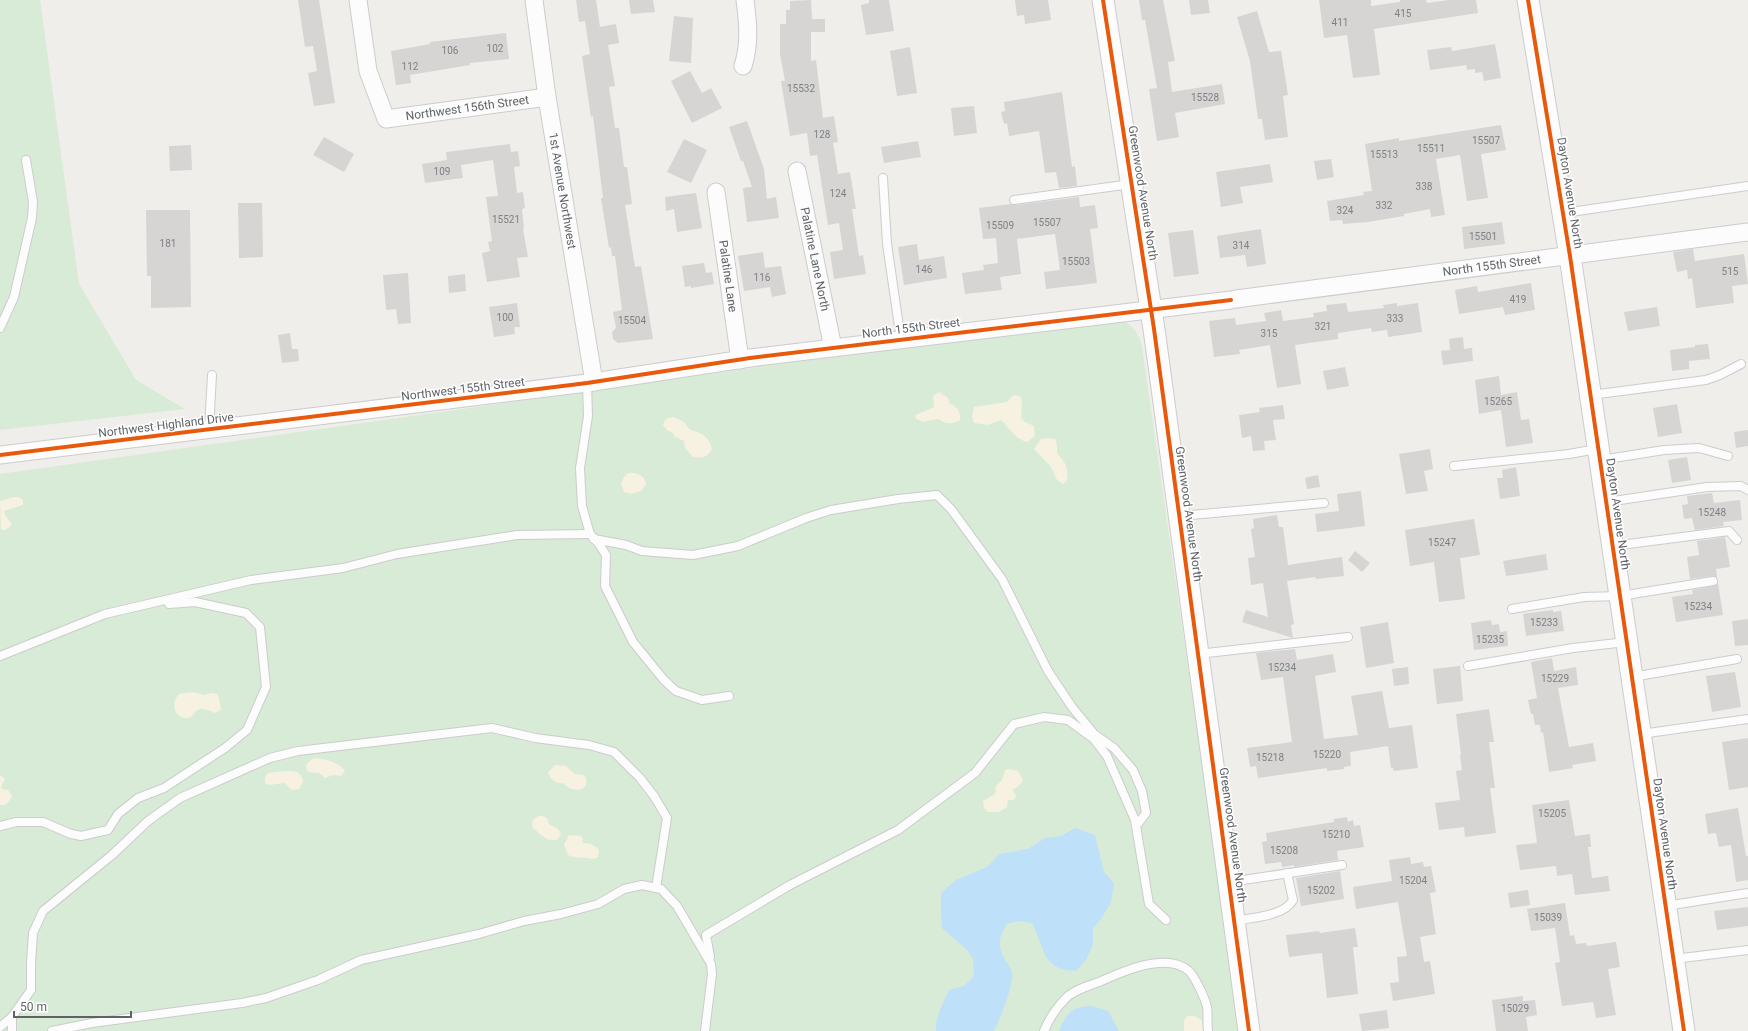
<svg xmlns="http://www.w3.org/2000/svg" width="1748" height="1031" viewBox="0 0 1748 1031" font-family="Roboto,sans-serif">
	<rect width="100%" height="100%" fill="#efeeea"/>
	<g fill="#d8ebd6">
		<path d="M0 0H40L79 284 136 380 185 409 0 430Z"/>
		<path d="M1107 318C1128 320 1135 325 1142 346L1240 1031H0V474Z"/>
	</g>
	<g fill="#f6f1e1">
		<path d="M939 392 948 398 950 404C957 405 961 413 960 420 951 425 946 424 938 419L923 422 915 418 916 415 934 407 933 396Z"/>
		<path d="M1016 395 1021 397 1022 406 1021 418 1025 422 1034 426 1035 436 1027 442C1014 438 1010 429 1001 420L988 425 974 423 972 417 974 407 1007 402 1012 396Z"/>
		<path d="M674 417 684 422 690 430C701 432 710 437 712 449 707 458 702 458 693 457L685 448 684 441 675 437 673 433 667 430 663 425C664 419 669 417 674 417Z"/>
		<path d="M1047 438 1055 439 1057 444V453C1065 463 1069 466 1067 480L1063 484 1057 480 1051 467 1034 449 1041 439Z"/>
		<path d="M628 473C637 472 644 475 646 484L641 491 631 494 624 492 621 484 624 477Z"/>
		<path d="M14 497H19L23 500V505L4 511 5 515 11 523V526L5 530H1L0 501Z"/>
		<path d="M193 692 204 695 212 693 217 694 219 698 221 710 215 713C210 711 205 708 200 709 194 710 194 717 188 718 177 719 171 707 176 698 180 691 186 694 193 692Z"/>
		<path d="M315 758C326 759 339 762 345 771L341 776 333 775 325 778 319 773C312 772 307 775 306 765L312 759Z"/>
		<path d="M555 765 566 766 575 774 584 775C593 789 575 796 563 783 556 784 550 780 548 772Z"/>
		<path d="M1009 769 1018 771 1023 779 1021 784 1013 790 1016 797 1013 800H1008L1007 807 999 812H988L984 808 983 801 995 794 996 786 1002 780 1005 770Z"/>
		<path d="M284 771C293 771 302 770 303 782L299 789 291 790 285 783 269 785 265 783V777L268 773Z"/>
		<path d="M0 775 5 779 1 787 2 789 8 790 12 796 10 800 5 805H0Z"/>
		<path d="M538 816C545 815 548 818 549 824L558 829 561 834 558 839C547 844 540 833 532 827L533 820Z"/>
		<path d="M569 835 581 836 583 839 582 843C589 843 594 844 599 850L598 857 594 859C585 857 576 859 568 855L564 845Z"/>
		<path d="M1187 1016C1193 1015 1197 1016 1202 1021L1203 1031H1184V1021Z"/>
	</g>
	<g fill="#bfe0f9">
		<path d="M1075 828 1095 835 1104 872 1114 883 1111 902 1103 916 1093 929V945L1086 960 1076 971C1042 970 1045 949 1032 923L1019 921 1007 924C998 939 997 945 1006 961 1008 964 1011 968 1012 972 1014 984 1000 1020 994 1031H936C935 1017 943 1003 949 990L964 986 974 976 973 959 967 950 942 928 941 914V893L956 880 987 867 999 854 1028 849 1045 838 1061 836Z"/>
		<path d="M1092 1006 1108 1011 1119 1031H1059C1067 1012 1071 1007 1092 1006Z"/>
	</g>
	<g fill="#d6d5d3">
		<path d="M298 0H319L335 103 314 106 308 73 317 71 313 46 305 47Z"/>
		<path d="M576 0H596L600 27 616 24 619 43 608 45 615 86 609 87 615 128H619L624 167H627L632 204 625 205 635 267 641 266 653 339 618 343 613 339 612 332 616 328 613 312 622 310 619 287 615 256H612L611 247 609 248 601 198H603L593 116 591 117 582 56 590 54 585 21 579 22Z"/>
		<path d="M629 0H653L655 12 631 14Z"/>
		<path d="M811 0 812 19H825V32H811V61L816 60 823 118 834 116 838 142 833 143 838 174 850 172 856 209H852L859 256 863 255 866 274 834 279 830 252 843 250 839 223 828 225 817 155 810 156 807 133 790 136 781 81H785L780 54V24H786V10H790V1Z"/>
		<path d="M869 0H889L894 31 866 35 861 5 869 3Z"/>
		<path d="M1015 0H1048L1051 20 1025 24 1024 15 1017 16Z"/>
		<path d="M1139 0H1163L1175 61 1168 62 1172 92 1222 84 1225 104 1175 113 1179 137 1157 141 1149 89 1157 88 1145 20H1142Z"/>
		<path d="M1189 0H1208L1210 13 1191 15Z"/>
		<path d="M1319 0H1371V6L1400 2V0H1426L1427 3 1449 0H1476L1478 13 1374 29 1380 75 1353 78 1347 35 1324 38Z"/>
		<path d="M1257 11 1269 52 1281 51 1288 95 1283 96 1288 137 1265 140 1262 119H1258L1250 61 1237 17Z"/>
		<path d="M674 16 693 18 691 63 669 61Z"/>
		<path d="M506 33 509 59 470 63V65L410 75 411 83 396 85 391 51 430 44V42Z"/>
		<path d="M1495 44 1501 78 1484 81 1482 72 1475 73V69L1467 70 1466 65 1430 70 1427 50 1451 47 1452 51Z"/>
		<path d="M910 47 917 93 897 96 890 51Z"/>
		<path d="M690 71 702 93 711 88 722 108 692 123 671 81Z"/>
		<path d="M1062 92 1072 167 1075 166 1077 186 1059 188 1056 172 1045 173 1039 131 1009 136 1007 123 1004 124 1001 112 1005 111 1004 102Z"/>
		<path d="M974 106 977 133 954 136 951 108Z"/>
		<path d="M747 121 764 169 767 199 776 197 779 218 747 222 743 188 752 187 743 161H741L729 127Z"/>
		<path d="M1501 125 1506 150 1481 154 1488 198 1467 201 1460 155 1436 159 1445 215 1431 217 1430 209 1404 214V216L1368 222 1343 224 1342 220 1330 221 1327 201 1364 195 1363 192 1372 191 1365 144 1399 138V141Z"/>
		<path d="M324 137 354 154 344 172 313 155Z"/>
		<path d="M684 139 707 150 691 183 667 172Z"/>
		<path d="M918 141 921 157 884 163 881 147Z"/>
		<path d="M510 144 511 152 518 151 520 166 514 167 517 193 523 192 525 208 522 209 524 229H523L528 257 517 258 520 277 487 282 482 253 490 251 488 242 492 241 486 197 498 196 493 160 461 165 463 178 425 183 422 164 447 160 446 152Z"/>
		<path d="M191 145 192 170 170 171 169 146Z"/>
		<path d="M1331 159 1334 177 1317 180 1314 161Z"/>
		<path d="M1270 164 1273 182 1240 187 1243 203 1221 207 1216 172Z"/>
		<path d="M696 193 702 228 677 232 674 209 666 211 665 197Z"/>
		<path d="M1079 197 1080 207 1095 205 1098 228 1090 229 1097 283 1046 289 1044 272 1060 270 1055 234 1017 239 1021 274 1000 277 1002 290 965 294 962 273 984 270 983 265 998 263 996 238 983 239 979 208 1011 204 1015 205Z"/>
		<path d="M238 203H262L263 257 239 258Z"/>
		<path d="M146 210H190L191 307 151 308V276H147Z"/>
		<path d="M1502 222 1505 244 1464 249 1462 227Z"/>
		<path d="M1261 229 1266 264 1247 267 1245 255 1220 258 1217 236Z"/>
		<path d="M1193 230 1199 274 1174 277 1168 233Z"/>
		<path d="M917 244 919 260 944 256 947 278 904 285 898 247Z"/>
		<path d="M1693 249 1695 261 1744 254 1748 284 1732 286 1734 303 1696 308 1692 278 1688 279 1687 270 1677 272 1673 252Z"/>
		<path d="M763 252 765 268 781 266 786 294 772 297 770 287 744 291 738 256Z"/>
		<path d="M704 263 706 273 712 272 714 284 691 288V286L685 287 682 266Z"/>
		<path d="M408 273 411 323 398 324 396 309 386 310 383 275Z"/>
		<path d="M465 274 466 291 449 293 448 276Z"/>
		<path d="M1531 283 1535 310 1505 315 1503 307 1459 314 1455 290 1477 286 1478 292Z"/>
		<path d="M517 303 520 327H514L515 334 494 337 489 307Z"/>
		<path d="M1346 303 1348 312 1384 308 1383 305 1397 303V306L1418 303 1422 332 1388 337 1387 330 1372 332 1371 328 1338 333V339L1295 345 1301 384 1277 388 1270 345 1239 350 1240 354 1214 357 1209 321 1235 318 1236 325 1266 321 1264 313 1281 310 1283 321 1314 317 1313 313 1327 311 1326 305Z"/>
		<path d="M1657 307 1660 326 1628 331 1624 312Z"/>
		<path d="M290 333 292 349H298L299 361 282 363 278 335Z"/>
		<path d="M1463 337 1464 349 1472 348 1473 361 1443 365 1441 351 1450 350 1449 339Z"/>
		<path d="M1708 344 1710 359 1689 361V369L1672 371 1670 350 1695 347V345Z"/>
		<path d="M1345 367 1349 386 1327 390 1323 371Z"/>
		<path d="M1499 376 1501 395 1517 392 1521 420 1529 419 1533 443 1506 447 1501 410 1479 414 1475 380Z"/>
		<path d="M1677 404 1682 433 1658 437 1653 408Z"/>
		<path d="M1283 405 1285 419 1273 420 1276 440 1264 441 1265 450 1253 451 1251 436 1242 438 1239 415 1260 412 1259 408Z"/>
		<path d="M1748 430V446L1736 448 1734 432Z"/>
		<path d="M1430 449 1433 469 1424 471 1428 491 1406 494 1399 454Z"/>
		<path d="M1687 457 1691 480 1672 483 1668 460Z"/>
		<path d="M1516 467 1520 496 1500 499 1497 478H1503L1502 470Z"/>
		<path d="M1318 475 1320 487 1307 489 1305 478Z"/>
		<path d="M1361 491 1365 526 1317 532 1315 514 1339 511 1337 494Z"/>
		<path d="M1712 493 1714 503 1740 500 1742 520 1723 522 1724 526 1695 530 1692 518 1684 519 1682 505 1688 504 1687 496Z"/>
		<path d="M1277 515 1279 527H1283L1288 565 1342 557 1344 576 1316 579 1315 577 1287 581 1294 624 1291 625 1293 638 1242 622 1246 610 1268 617 1263 583 1251 585 1248 558 1255 557 1251 529 1254 528 1253 519Z"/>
		<path d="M1474 519 1480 555 1460 558 1465 599 1439 602 1434 562 1410 566 1405 530Z"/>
		<path d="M1725 537 1730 567 1716 569 1717 578 1712 576 1690 579 1687 557 1699 555 1697 541Z"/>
		<path d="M1355 551 1370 563 1362 572 1348 560Z"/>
		<path d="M1546 554 1548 570 1506 576 1503 561Z"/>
		<path d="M1718 583 1723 615 1676 622 1672 597 1693 594 1692 590 1714 586Z"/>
		<path d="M1553 610V612L1561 611 1564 631 1526 636 1523 614Z"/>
		<path d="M1748 619V645L1735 646 1732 621Z"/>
		<path d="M1491 620 1492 625 1499 624 1500 632 1507 631 1508 646 1474 650 1471 623Z"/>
		<path d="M1388 622 1394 663 1366 668 1360 627Z"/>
		<path d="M1295 649 1297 660 1333 654 1336 672 1315 676 1324 739 1358 735 1351 696 1382 691 1389 728 1412 725 1418 768 1394 771 1393 768H1391L1388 746 1350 752 1351 766 1344 767V769L1327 771V768L1258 778 1256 766 1250 767 1247 748 1292 742 1283 677 1261 680 1256 653Z"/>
		<path d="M1552 658 1554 671 1576 667 1578 685 1558 688 1569 747 1593 743 1596 761 1572 765 1573 768 1549 772 1543 732 1541 733 1540 725H1535L1533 714H1531L1528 700 1537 698 1531 662Z"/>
		<path d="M1460 666 1463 701 1437 704 1433 669Z"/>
		<path d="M1408 667 1409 684 1394 686 1392 669Z"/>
		<path d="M1735 672 1741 707 1712 712 1706 676Z"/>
		<path d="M1489 709 1494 742H1489L1495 788H1490L1496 833 1465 837 1464 827 1439 830 1435 803 1460 800 1456 771 1462 770 1460 755H1461L1456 714Z"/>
		<path d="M1748 738V787L1729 790 1722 742Z"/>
		<path d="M1569 800 1575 836 1590 834 1591 847H1588L1592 878 1608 876 1610 891 1575 895 1572 874 1557 876 1556 866 1520 870 1516 845 1537 843 1532 805Z"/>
		<path d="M1738 808 1746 856H1748V880L1736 882 1731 845 1719 847 1716 833 1708 834 1705 814Z"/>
		<path d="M1347 817 1348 822 1353 820 1354 826 1360 825 1364 847 1337 851 1338 860 1294 867V865L1282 867 1281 862 1265 864 1262 842 1267 841 1266 833 1334 822V819Z"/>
		<path d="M1410 857 1411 864 1423 862 1424 867 1431 866 1436 892 1430 893 1436 934 1420 937 1424 962 1430 961 1435 994 1393 1001 1390 983 1399 982 1397 957 1407 956 1398 902 1356 909 1353 887 1392 881 1389 860Z"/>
		<path d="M1340 871 1344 899 1301 906 1296 878Z"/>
		<path d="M1528 890 1530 905 1510 908 1508 893Z"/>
		<path d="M1565 903 1570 936 1574 935 1576 944 1586 943 1587 946 1616 942 1620 967 1608 969 1616 1015 1596 1018 1593 1002 1562 1006 1555 963 1560 962 1555 928 1531 931 1527 909Z"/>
		<path d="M1748 907V926L1717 930 1714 911Z"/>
		<path d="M1355 928 1358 947H1353L1358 994 1327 998 1322 953 1289 957 1286 935 1319 931 1320 933Z"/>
		<path d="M1523 996V1001L1535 1000 1537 1015 1526 1017 1528 1031H1496L1492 1000Z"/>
		<path d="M1387 1010 1389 1028 1362 1031 1359 1014Z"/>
	</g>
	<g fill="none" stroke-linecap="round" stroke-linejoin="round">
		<defs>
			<g id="service">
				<path d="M883 178 887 244 901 340"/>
				<path d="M1014 200 1131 184"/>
				<path d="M1564 213 1748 186"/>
				<path d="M0 328 14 297 32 218 33 202 26 160"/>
				<path d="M587 383 588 416 580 468 582 506 590 534 599 544 606 555 605 586 633 642 664 680 676 691 702 700 729 696"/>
				<path d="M1591 395 1706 380 1720 375 1741 364"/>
				<path d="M209 429 212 375"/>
				<path d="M1601 460 1664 450 1699 448 1728 456"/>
				<path d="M1454 466 1569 454 1597 449"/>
				<path d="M1607 502 1707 487 1741 486 1748 490"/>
				<path d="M1180 516 1324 503"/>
				<path d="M594 539 626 545 642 551 693 555 738 546 806 518 831 510 898 499 937 495 951 509 1002 579 1048 671 1072 707 1094 734 1114 748 1133 770 1142 791 1146 813 1136 826"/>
				<path d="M1613 546 1729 531 1737 540"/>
				<path d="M1512 609 1584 597 1620 596 1713 581"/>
				<path d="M1198 654 1348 637"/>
				<path d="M0 656 105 614 251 580 343 568 397 554 517 535 590 534"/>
				<path d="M1468 666 1573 648 1626 642"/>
				<path d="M1632 677 1737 659"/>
				<path d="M1641 734 1748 719"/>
				<path d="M0 826 16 822H43L71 834 81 836 108 830 118 814 138 798 164 788 225 748 247 730 266 687 260 627 246 613 195 602 169 604"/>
				<path d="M1230 882 1342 865"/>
				<path d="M1666 906 1748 893"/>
				<path d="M1235 921C1253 917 1283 917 1293 900L1287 873"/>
				<path d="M710 957 706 935 790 885 898 830 975 773 1014 724 1044 717 1068 720 1094 739 1107 756 1135 820 1149 904 1166 920"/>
				<path d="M1674 959 1748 950"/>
				<path d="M0 1027 12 1017"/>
				<path d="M12 1031V1017L31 990V963L33 933 43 911 112 855 148 821 180 798 270 758 298 751 492 728 535 738 589 745 614 752 640 778 654 796 667 818 656 888"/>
				<path d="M52 1031 92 1023 242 1003 266 998 318 980 361 960 479 934 524 921 561 914 598 904 624 889 642 885 661 889 677 906 711 964 712 974 705 1031"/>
				<path d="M1044 1031C1049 1019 1056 1008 1066 998 1074 990 1088 986 1099 982 1122 972 1166 951 1189 971 1195 977 1205 998 1207 1007 1208 1014 1207 1023 1208 1031"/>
			</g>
			<g id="minor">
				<path id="s1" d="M358 0 368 71 386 119 547 97"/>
				<path id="s2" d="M534 0 547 97 594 382"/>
				<path d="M743 66C750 44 748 23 745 0"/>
				<path id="s3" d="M797 171 833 348"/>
				<path id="s4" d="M716 192 740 360"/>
				<path id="s5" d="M1236 299 1748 232"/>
				<path d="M0 455 587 383 750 358 1231 300"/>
			</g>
			<g id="tertiary">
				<path d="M1103 0 1154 329 1249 1031"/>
				<path d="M1528 0 1570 256 1684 1031"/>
			</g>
		</defs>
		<use href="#service" stroke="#cbcccc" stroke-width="10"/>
		<use href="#minor" stroke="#cbcccc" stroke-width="19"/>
		<use href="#tertiary" stroke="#cbcccc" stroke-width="23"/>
		<use href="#service" stroke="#fdfcfc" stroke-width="8"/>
		<use href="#minor" stroke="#fdfcfc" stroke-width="17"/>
		<use href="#tertiary" stroke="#fdfcfc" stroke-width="21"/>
		<defs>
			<g id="cycleway">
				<path d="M1103 0 1154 329 1249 1031"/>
				<path d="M1528 0 1570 256 1684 1031"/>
				<path d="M0 455 587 383 750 358 1231 300"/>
			</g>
		</defs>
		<use href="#cycleway" stroke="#fff" stroke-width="6"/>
		<use href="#cycleway" stroke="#e8590c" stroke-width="4"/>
	</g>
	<g text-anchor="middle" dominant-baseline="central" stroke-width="3" stroke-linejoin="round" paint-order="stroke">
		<g font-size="10" fill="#7e8184">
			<text x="1403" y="13">415</text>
			<text x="1340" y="22">411</text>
			<text x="495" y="48">102</text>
			<text x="450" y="50">106</text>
			<text x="410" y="66">112</text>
			<text x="801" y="88">15532</text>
			<text x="1205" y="97">15528</text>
			<text x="822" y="134">128</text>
			<text x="1486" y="140">15507</text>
			<text x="1431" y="148">15511</text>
			<text x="1384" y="154">15513</text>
			<text x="442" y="171">109</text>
			<text x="1424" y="186">338</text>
			<text x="838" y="193">124</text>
			<text x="1384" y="205">332</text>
			<text x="1345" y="210">324</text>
			<text x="506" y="219">15521</text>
			<text x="1047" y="222">15507</text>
			<text x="1000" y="225">15509</text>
			<text x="1483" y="236">15501</text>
			<text x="168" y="243">181</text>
			<text x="1241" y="245">314</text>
			<text x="1076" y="261">15503</text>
			<text x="924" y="269">146</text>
			<text x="1730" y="271">515</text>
			<text x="762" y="277">116</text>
			<text x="1518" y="299">419</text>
			<text x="505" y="317">100</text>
			<text x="1395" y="318">333</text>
			<text x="632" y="320">15504</text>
			<text x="1323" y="326">321</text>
			<text x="1269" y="333">315</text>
			<text x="1498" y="401">15265</text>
			<text x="1712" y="512">15248</text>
			<text x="1442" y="542">15247</text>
			<text x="1698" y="606">15234</text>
			<text x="1544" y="622">15233</text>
			<text x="1490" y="639">15235</text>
			<text x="1282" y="667">15234</text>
			<text x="1555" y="678">15229</text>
			<text x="1327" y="754">15220</text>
			<text x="1270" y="757">15218</text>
			<text x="1552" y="813">15205</text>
			<text x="1336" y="834">15210</text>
			<text x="1284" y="850">15208</text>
			<text x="1413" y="880">15204</text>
			<text x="1321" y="890">15202</text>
			<text x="1548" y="917">15039</text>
			<text x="1515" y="1008">15029</text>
		</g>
		<g font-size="12" fill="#5f6368" stroke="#fff">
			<text stroke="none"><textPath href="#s1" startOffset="205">Northwest 156th Street</textPath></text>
			<text stroke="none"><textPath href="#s2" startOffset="193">1st Avenue Northwest</textPath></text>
			<text transform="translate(1143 193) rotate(81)">Greenwood Avenue North</text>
			<text transform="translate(1570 193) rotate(81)">Dayton Avenue North</text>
			<text stroke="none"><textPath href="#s3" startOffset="90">Palatine Lane North</textPath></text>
			<text stroke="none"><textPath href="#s5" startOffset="258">North 155th Street</textPath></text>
			<text stroke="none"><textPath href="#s4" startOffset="85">Palatine Lane</textPath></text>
			<text transform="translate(911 328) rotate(-7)">North 155th Street</text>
			<text transform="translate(463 389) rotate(-7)">Northwest 155th Street</text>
			<text transform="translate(166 425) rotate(-7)">Northwest Highland Drive</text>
			<text transform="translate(1189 514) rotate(82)">Greenwood Avenue North</text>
			<text transform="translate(1618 514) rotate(82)">Dayton Avenue North</text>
			<text transform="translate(1665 834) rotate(82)">Dayton Avenue North</text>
			<text transform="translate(1233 835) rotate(82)">Greenwood Avenue North</text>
		</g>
	</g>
	<path d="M14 1011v6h117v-6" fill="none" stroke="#5f6368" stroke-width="2"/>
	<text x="20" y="1011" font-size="12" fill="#5f6368" stroke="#ffffff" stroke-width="3" paint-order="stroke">50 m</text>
</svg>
